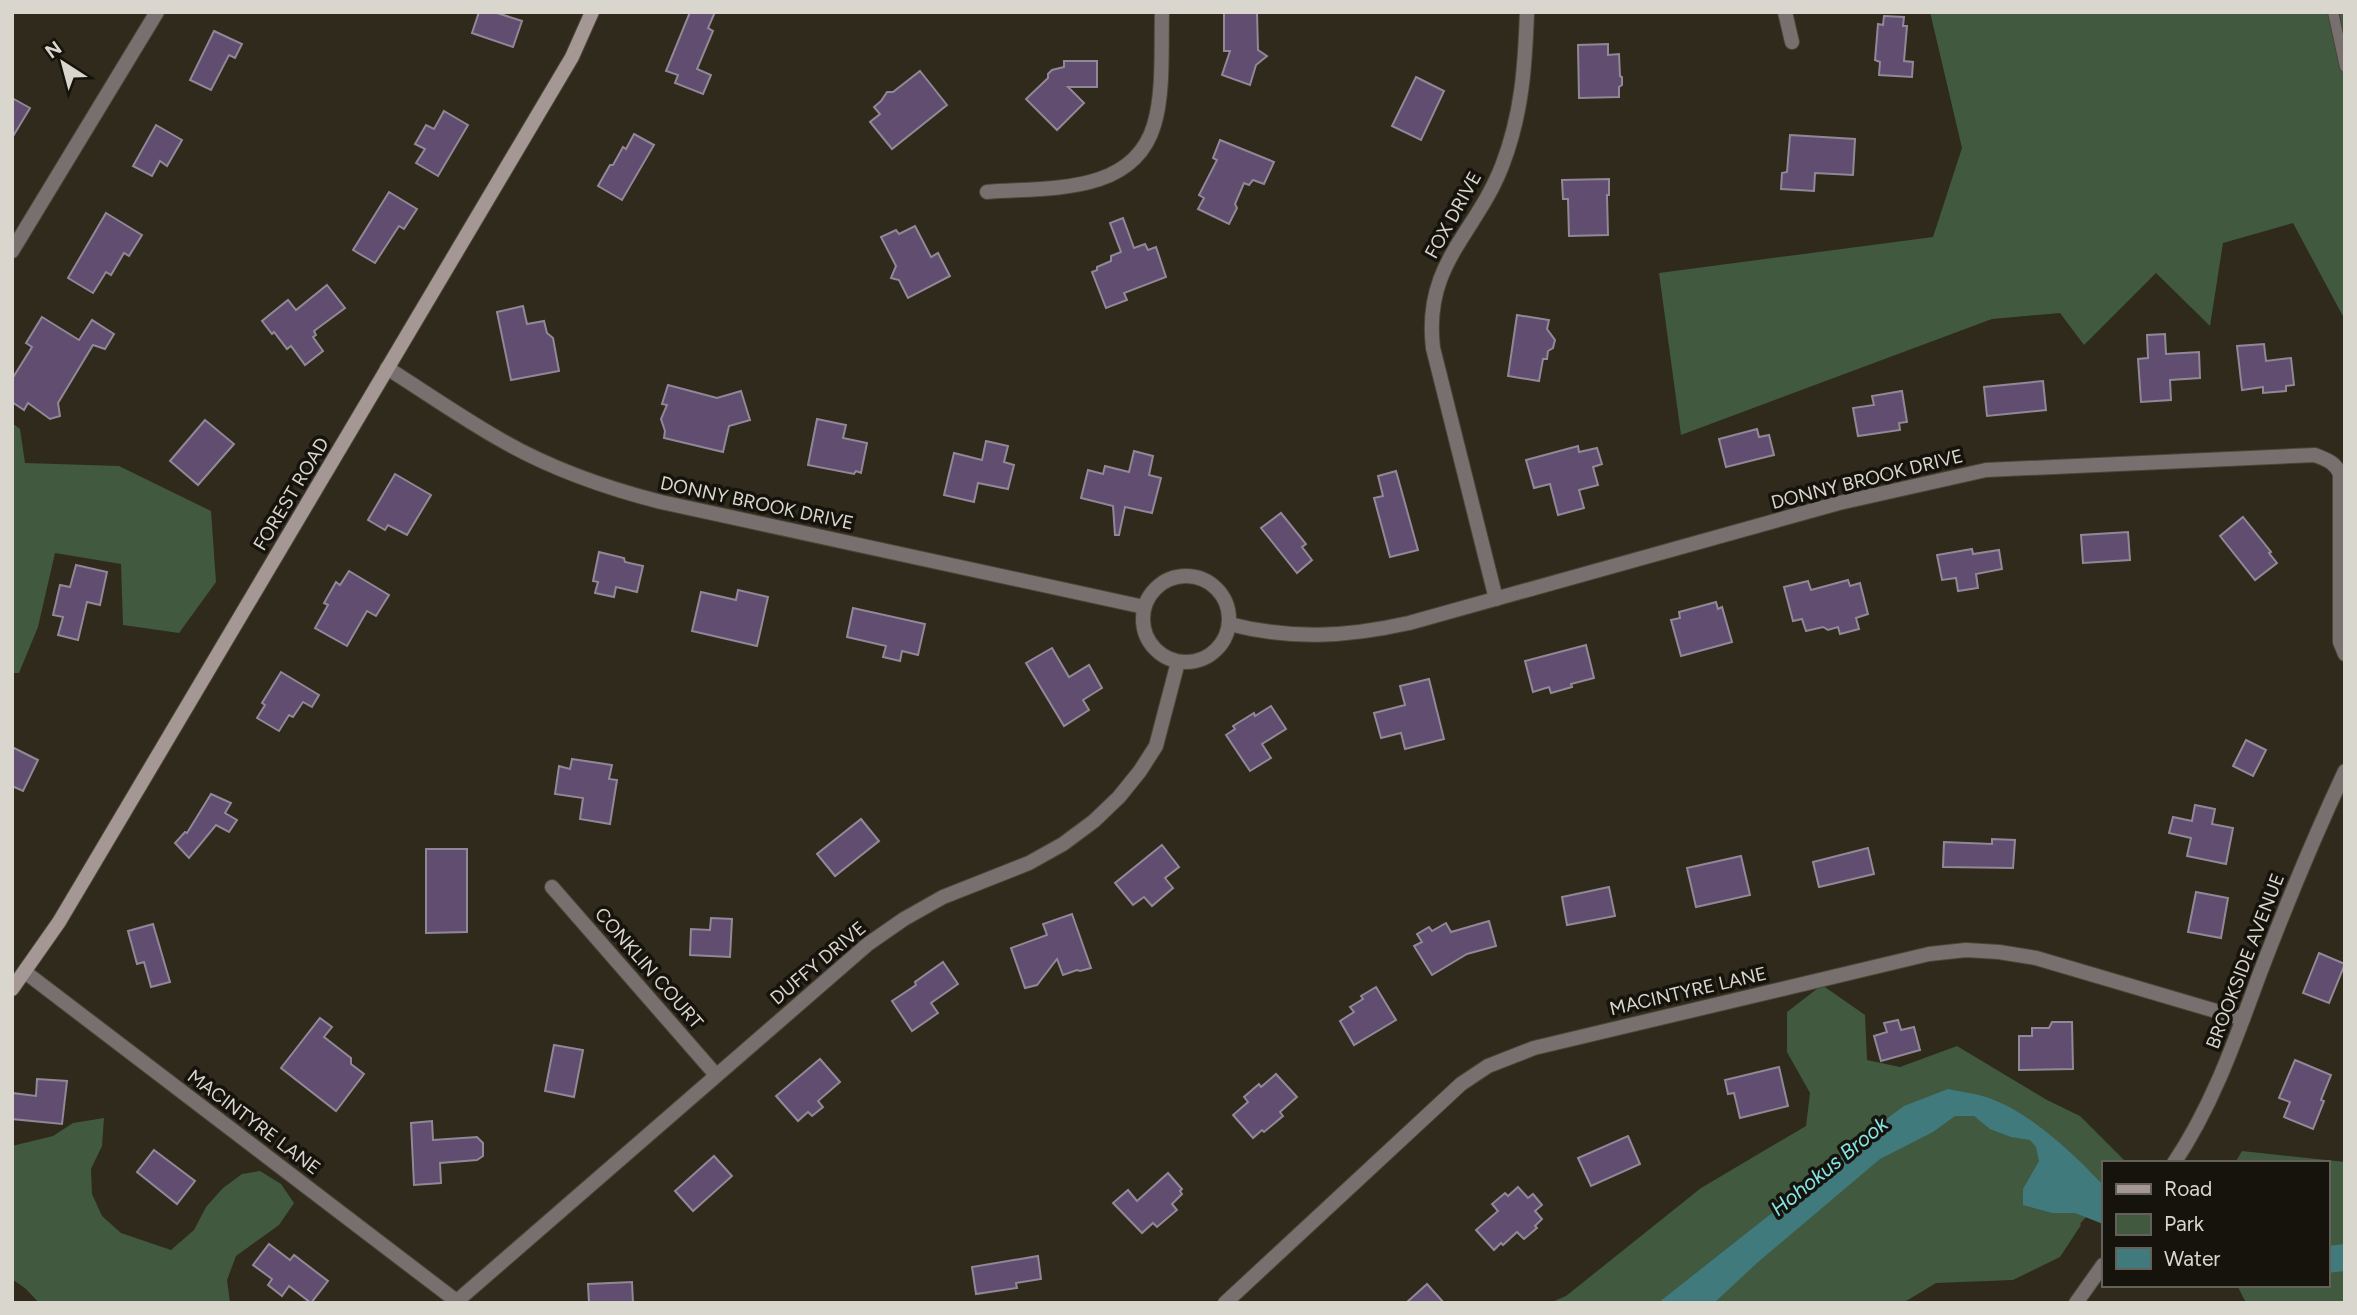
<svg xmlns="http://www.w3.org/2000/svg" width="2357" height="1315" viewBox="0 0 2357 1315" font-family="Figtree,sans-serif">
	<rect width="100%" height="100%" fill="#2f2a1c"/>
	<g fill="#40593f">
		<path d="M1930 12H2345V320L2293 223 2223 243 2210 326 2156 273 2084 345 2060 313 1992 319 1681 435 1659 273 1933 237 1962 148Z"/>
		<path d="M12 423 20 429 25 463 119 466 211 511 216 582 179 633 123 625 121 564 55 553 38 627 19 673H12Z"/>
		<path d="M1822 985 1865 1015 1867 1060 1900 1067 1957 1046 2047 1100 2080 1116 2127 1163H2103V1197L2080 1224 2081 1225 2060 1257 2013 1280 1936 1283 1903 1303H1550L1566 1296 1701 1188 1806 1126 1810 1093 1787 1052V1012Z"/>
		<path d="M104 1118 102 1146 91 1169 92 1194 102 1216 121 1233 171 1250 194 1230 206 1207 223 1188 242 1174 260 1171 281 1184 294 1203 279 1225 236 1256 227 1280 230 1303H39L26 1289 12 1279V1146L53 1136 73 1123Z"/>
		<path d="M2242 1151 2345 1162V1303H2246L2237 1285H2327V1163H2235Z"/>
	</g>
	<g fill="#417a7c">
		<path d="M1948 1089C1961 1092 1974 1093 1986 1097 2029 1111 2073 1153 2103 1185V1224L2075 1213H2052L2023 1205V1189L2039 1161 2036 1147 2030 1140 2011 1137 1990 1129 1974 1116H1955L1933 1132 1880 1159 1757 1263 1714 1303H1658L1810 1183 1862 1137 1904 1106Z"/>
		<path d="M2345 1244V1271L2327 1273V1246Z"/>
	</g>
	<g fill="#614d6f" stroke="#918897" stroke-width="2">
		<path d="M479 12H494L522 21 513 47 472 33Z"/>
		<path d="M690 12H715L708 28 713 31 697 69 711 75 703 94 675 83 678 75 666 71Z"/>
		<path d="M1224 12H1257L1258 50 1267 56 1256 65 1250 85 1222 75 1230 51H1224Z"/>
		<path d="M1884 16 1904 17 1903 26H1907L1904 61 1913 62 1912 77 1879 75 1880 62 1875 60 1878 24 1883 25Z"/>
		<path d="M214 31 242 44 235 58 229 55 211 90 190 80Z"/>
		<path d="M1608 44V55L1619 54 1620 76 1622 77V85L1619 87V97L1579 98 1578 45Z"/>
		<path d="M1064 61H1097V87H1068L1084 103 1057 130 1026 99 1048 78V74L1052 70 1064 67Z"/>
		<path d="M920 71 947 105 892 149 870 122 880 114 874 107 881 101 887 92H893Z"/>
		<path d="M1416 77 1444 91 1421 140 1392 126Z"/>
		<path d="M12 98 30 108 12 138Z"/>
		<path d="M444 111 468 125 438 176 416 163 425 149 415 144 426 125 434 129Z"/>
		<path d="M156 125 182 140 167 166 160 161 152 176 133 166Z"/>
		<path d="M634 134 654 145 622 200 598 186 610 165H613L623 147 626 149Z"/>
		<path d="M1790 135 1855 139 1853 175 1815 173 1814 191 1781 189 1782 173 1787 172Z"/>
		<path d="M1220 140 1274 162 1264 184 1253 180 1249 185 1244 183 1235 204 1237 208 1229 224 1198 209 1204 198 1199 195 1217 160 1213 158Z"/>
		<path d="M1609 179V195H1607L1608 235 1569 236 1568 199H1563L1562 180Z"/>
		<path d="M389 192 417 209 404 229 399 226 375 263 353 250Z"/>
		<path d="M106 213 142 235 129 256 124 253 111 275 106 272 93 293 68 278Z"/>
		<path d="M1123 218 1134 248 1145 244 1148 250 1156 247 1166 277 1124 293 1127 300 1106 308 1092 272 1097 270V267L1111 261V256L1121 252 1110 223Z"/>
		<path d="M915 226 931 257 938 253 950 276 908 298 899 280 891 278 896 266 881 237 896 230 899 234Z"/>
		<path d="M327 285 345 308 314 331 316 335 313 337 323 351 305 365 291 346 287 349 274 332 272 334 262 321 288 300 296 310Z"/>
		<path d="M523 306 527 324 544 321 547 333 553 338 559 371 511 380 497 312Z"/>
		<path d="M1517 315 1549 320 1547 329 1555 340 1553 348 1548 351 1547 359H1543L1539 381 1508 376Z"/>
		<path d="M42 317 79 340 92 320 114 334 105 349 93 345 58 403 60 416 50 419 28 403 24 410 12 402V379L32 347 26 343Z"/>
		<path d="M2165 334 2166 354 2199 352 2200 378 2170 380 2171 400 2141 402 2138 359 2148 358 2147 335Z"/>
		<path d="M2264 344 2266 361 2291 358 2294 385 2286 386V391L2263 393V387L2242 390 2237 346Z"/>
		<path d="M2043 381 2046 410 1987 416 1984 387Z"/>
		<path d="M668 385 717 398 741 391 750 420 729 426 723 452 664 438 665 431 661 419 667 405 662 404Z"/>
		<path d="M1902 391 1907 422 1899 423 1900 430 1858 436 1853 408 1874 405 1872 396Z"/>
		<path d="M817 419 846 425 843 438 867 443 861 473 856 471 854 474 808 465Z"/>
		<path d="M205 420 234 444 198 485 170 461Z"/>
		<path d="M1757 429 1759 437 1769 435 1774 455 1726 467 1719 439Z"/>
		<path d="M986 441 1008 446 1004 462 1014 465 1008 489 978 483 974 502 944 495 954 453 982 460Z"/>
		<path d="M1578 446 1579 452 1597 448 1602 464 1593 467 1598 485 1579 490 1584 508 1558 515 1550 484 1534 488 1526 460Z"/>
		<path d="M1134 451 1153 456 1149 475 1161 478 1152 513 1125 507 1119 535H1115L1113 506 1081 498 1088 470 1103 474 1105 466 1129 472Z"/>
		<path d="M1396 471 1418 550 1390 557 1374 498 1383 496 1378 476Z"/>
		<path d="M395 474 431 495 407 535 388 525 385 530 368 520Z"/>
		<path d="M1281 513 1306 544 1302 547 1312 560 1297 573 1261 528Z"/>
		<path d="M2243 517 2271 552 2269 553 2277 563 2255 580 2220 536Z"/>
		<path d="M2128 532 2130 560 2083 563 2081 535Z"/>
		<path d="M1972 549 1973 554 1999 550 2002 569 1976 574 1978 588 1958 591 1956 578 1942 580 1937 555Z"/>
		<path d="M599 552 624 558 625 562 643 566 637 592 616 587 614 597 595 593 598 582 593 581Z"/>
		<path d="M76 565 107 572 100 605 87 602 78 640 58 635 63 617 53 615 60 585 70 587Z"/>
		<path d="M349 571 389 595 376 616 367 611 347 646 315 628 328 605 324 603 336 582 340 585Z"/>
		<path d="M1848 580 1850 586 1860 583 1868 614 1856 618 1859 629 1840 634 1838 627 1828 630 1823 627 1806 631 1802 619 1793 621 1784 587 1808 581 1811 590Z"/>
		<path d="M738 590 768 597 757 646 692 631 701 592 736 600Z"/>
		<path d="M1716 602 1718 609 1722 607 1732 642 1681 656 1671 620 1680 618 1679 612Z"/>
		<path d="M853 608 925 624 918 655 902 651 900 661 883 657 886 646 847 637Z"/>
		<path d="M1586 645 1594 678 1571 684 1572 687 1551 693 1549 687 1533 692 1525 661Z"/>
		<path d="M1052 648 1069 677 1089 665 1102 688 1083 700 1089 710 1064 726 1026 663Z"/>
		<path d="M281 672 319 695 312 707 303 702 293 717 289 715 279 731 257 718 265 705 262 703Z"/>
		<path d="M1429 679 1444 739 1405 749 1401 733 1381 738 1374 713 1405 705 1400 686Z"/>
		<path d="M1271 706 1286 729 1262 744 1271 758 1250 771 1226 735 1235 729 1233 726 1254 713 1255 716Z"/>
		<path d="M2246 740 2266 750 2253 776 2233 766Z"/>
		<path d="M12 747 38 760 23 791 12 786Z"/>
		<path d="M572 759 612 765 609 779 617 780 610 824 580 819 583 798 555 794 559 766 570 769Z"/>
		<path d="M211 794 231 803 225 813 237 820 229 832 216 825 189 858 175 843 185 832 187 833Z"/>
		<path d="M2195 805 2215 809 2212 824 2233 828 2226 864 2187 856 2191 838 2169 833 2173 817 2192 821Z"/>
		<path d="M861 819 879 841 835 876 817 854Z"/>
		<path d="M1992 839 2015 840 2013 868 1943 867 1944 842 1992 844Z"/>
		<path d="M1162 845 1179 867 1165 878 1173 888 1152 906 1144 897 1133 905 1115 883Z"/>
		<path d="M1868 848 1874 874 1819 887 1813 862Z"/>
		<path d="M426 849H467V932L426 933Z"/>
		<path d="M1741 856 1750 895 1696 907 1687 868Z"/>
		<path d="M1609 887 1615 916 1567 925 1562 897Z"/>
		<path d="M2196 892 2228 898 2221 938 2188 932Z"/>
		<path d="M1072 914 1091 968 1080 971 1077 970 1063 975 1057 959 1037 985 1025 988 1011 948 1047 935 1043 924Z"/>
		<path d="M711 918 732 919 730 957 690 955 691 929 710 930Z"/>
		<path d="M1489 921 1496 946 1467 954 1432 975 1414 946 1422 942 1417 934 1429 927 1432 931 1446 923 1451 932Z"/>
		<path d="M153 924 170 982 151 987 144 962 137 964 128 931Z"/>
		<path d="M2319 953 2345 964 2329 1003 2303 993Z"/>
		<path d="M943 962 958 984 931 1003 938 1013 912 1031 892 1001 916 985 915 982Z"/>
		<path d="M1376 987 1396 1020 1354 1045 1340 1021 1354 1012 1350 1007 1363 999 1361 996Z"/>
		<path d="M320 1018 332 1027 324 1037 351 1058V1064L364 1074 336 1111 281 1068Z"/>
		<path d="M1898 1020 1901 1030 1914 1027 1920 1050 1881 1061 1874 1036 1887 1032 1884 1023Z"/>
		<path d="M2052 1022H2072L2073 1069 2019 1070V1036H2032V1028H2049Z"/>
		<path d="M554 1045 583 1050 574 1097 545 1091Z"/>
		<path d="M820 1059 840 1082 818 1101 823 1107 812 1116 808 1112 798 1121 776 1096Z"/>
		<path d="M2295 1060 2331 1075 2321 1100 2324 1101 2313 1129 2284 1117 2290 1102 2279 1098Z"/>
		<path d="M1779 1067 1788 1106 1740 1118 1734 1093 1728 1094 1725 1080Z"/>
		<path d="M1276 1074 1297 1097 1280 1112 1283 1116 1264 1132 1262 1130 1253 1138 1233 1115 1248 1102 1244 1097 1259 1084 1261 1087Z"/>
		<path d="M37 1079 67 1081 62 1124 12 1119V1093L36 1096Z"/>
		<path d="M432 1121 433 1140 477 1137 483 1143V1156L477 1160 440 1163 441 1183 414 1185 411 1123Z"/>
		<path d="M1628 1136 1640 1164 1591 1186 1578 1158Z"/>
		<path d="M154 1150 195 1181 177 1204 137 1172Z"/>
		<path d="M714 1156 732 1176 693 1211 675 1191Z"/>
		<path d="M1168 1173 1182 1189 1180 1191 1182 1194 1172 1204 1177 1210 1157 1227 1153 1223 1142 1233 1113 1203 1128 1190 1137 1201Z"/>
		<path d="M1518 1187 1528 1198 1533 1194 1542 1205 1535 1211 1542 1219 1535 1226 1537 1228 1524 1239 1517 1232 1503 1245 1501 1243 1494 1250 1476 1230 1498 1211 1492 1204 1505 1193 1508 1196Z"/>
		<path d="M269 1244 290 1260 294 1255 328 1281 311 1303 289 1286 282 1296 268 1285 272 1279 253 1265Z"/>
		<path d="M1038 1256 1041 1279 1016 1283 1017 1288 976 1294 972 1267Z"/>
		<path d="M632 1282 633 1303H589L588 1284Z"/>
		<path d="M1427 1284 1444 1303H1406Z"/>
	</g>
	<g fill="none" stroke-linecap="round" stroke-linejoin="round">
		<defs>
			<path id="service" d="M2333 12 2345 67"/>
			<g id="minor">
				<path d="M1785 12 1792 42"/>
				<path d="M987 192C1046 187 1133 196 1154 125 1164 93 1161 46 1162 12"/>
				<path d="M12 251 157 12"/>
				<path d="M387 368C425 392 462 418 501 440 551 469 606 488 661 502L1144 607"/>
				<circle cx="1186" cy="619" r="43"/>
				<path d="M1496 599 1433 348C1423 264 1475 235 1502 166 1522 114 1525 67 1527 12"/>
				<path d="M1229 624C1292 640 1346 637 1409 623L1839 503 1986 470 2315 455C2327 460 2335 462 2340 474V642L2345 654"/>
				<path d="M552 887 716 1075"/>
				<path d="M25 972 459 1303"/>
				<path d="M457 1301 868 944 904 919 943 897 1029 863 1063 844 1094 821 1119 797 1140 771 1156 746 1178 662"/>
				<path d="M1225 1303 1461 1084 1488 1066 1534 1048 1929 954 1966 950 1999 952 2036 958 2243 1019"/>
			</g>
			<g id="tertiary">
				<path d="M2174 1163C2213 1105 2236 1038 2260 973 2286 905 2314 837 2345 771"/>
				<path d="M2076 1303 2103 1265"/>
			</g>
			<path id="secondary" d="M12 989 59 922 81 885 572 57 592 12"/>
		</defs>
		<use href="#service" stroke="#4a4638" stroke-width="12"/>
		<use href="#minor" stroke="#4a4638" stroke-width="16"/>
		<use href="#tertiary" stroke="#4a4638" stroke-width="16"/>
		<use href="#secondary" stroke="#4a4638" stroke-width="16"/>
		<use href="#service" stroke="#78706e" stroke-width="10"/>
		<use href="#minor" stroke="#78706e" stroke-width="14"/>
		<use href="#tertiary" stroke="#78706e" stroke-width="14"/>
		<use href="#secondary" stroke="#a59794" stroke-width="14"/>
	</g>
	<g text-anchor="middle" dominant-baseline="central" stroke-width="7" stroke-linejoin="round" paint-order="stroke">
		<g font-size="19" fill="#d9d6cd" stroke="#15130c">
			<text transform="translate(1453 215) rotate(-61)">FOX DRIVE</text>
			<text transform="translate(1867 479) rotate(-14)">DONNY BROOK DRIVE</text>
			<text transform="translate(291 494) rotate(-59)">FOREST ROAD</text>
			<text transform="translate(757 503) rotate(12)">DONNY BROOK DRIVE</text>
			<text transform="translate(2245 961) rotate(-69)">BROOKSIDE AVENUE</text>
			<text transform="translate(818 963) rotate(-40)">DUFFY DRIVE</text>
			<text transform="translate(649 968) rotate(49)">CONKLIN COURT</text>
			<text transform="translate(1688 991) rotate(-13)">MACINTYRE LANE</text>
			<text transform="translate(254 1122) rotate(37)">MACINTYRE LANE</text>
		</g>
		<g font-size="21" font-style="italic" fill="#86e5e8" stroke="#15130c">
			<text transform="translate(1829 1166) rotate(-39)">Hohokus Brook</text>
		</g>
	</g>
	<rect width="2357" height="1315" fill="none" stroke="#d9d6cd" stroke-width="28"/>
	<rect x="2102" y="1161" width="228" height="126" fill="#15130c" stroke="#636159" stroke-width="2"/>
	<rect x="2116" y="1184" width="35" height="10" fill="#a59794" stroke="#636159" stroke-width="2"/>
	<text x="2164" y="1196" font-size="21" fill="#d9d6cd">Road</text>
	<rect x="2116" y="1214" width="35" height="21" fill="#40593f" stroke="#636159" stroke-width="2"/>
	<text x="2164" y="1231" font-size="21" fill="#d9d6cd">Park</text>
	<rect x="2116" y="1248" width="35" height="21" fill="#417a7c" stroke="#636159" stroke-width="2"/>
	<text x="2164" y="1266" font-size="21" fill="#d9d6cd">Water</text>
	<g transform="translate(63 63) rotate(324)" stroke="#15130c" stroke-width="5" paint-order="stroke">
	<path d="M0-5L12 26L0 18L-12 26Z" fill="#d9d6cd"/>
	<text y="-10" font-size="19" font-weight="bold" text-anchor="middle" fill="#d9d6cd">N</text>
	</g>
</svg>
